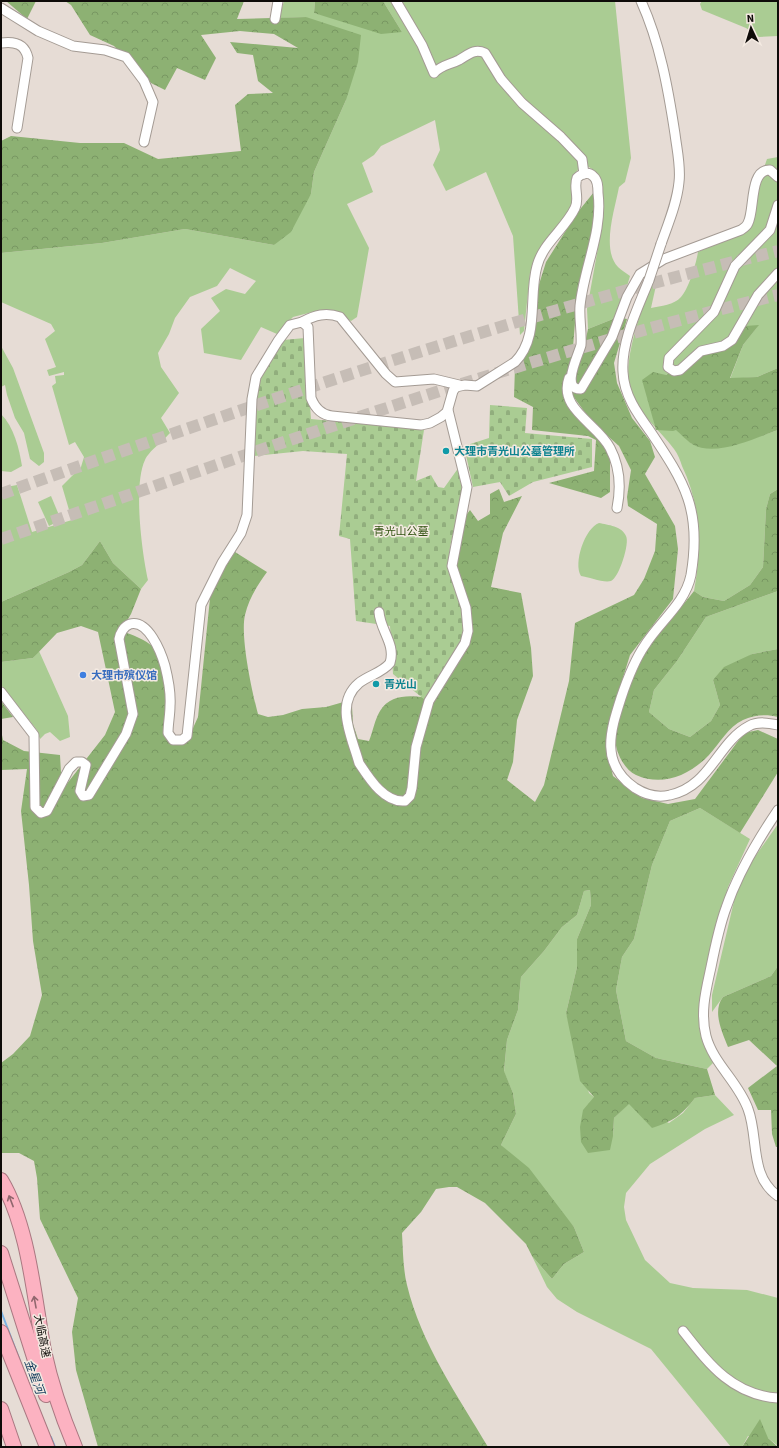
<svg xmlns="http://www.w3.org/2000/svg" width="779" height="1448" viewBox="0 0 779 1448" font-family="'Source Sans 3','Noto Sans SC',sans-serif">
	<defs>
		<pattern id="forest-crowns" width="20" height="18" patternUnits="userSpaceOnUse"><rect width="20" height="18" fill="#8db173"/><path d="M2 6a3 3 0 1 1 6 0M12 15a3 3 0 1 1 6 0" fill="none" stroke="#789762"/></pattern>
		<pattern id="cemetery-stones" width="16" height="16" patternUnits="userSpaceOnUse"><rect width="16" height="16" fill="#aacc93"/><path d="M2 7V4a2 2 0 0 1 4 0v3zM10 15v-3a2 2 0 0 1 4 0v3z" fill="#91ae7d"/></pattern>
	</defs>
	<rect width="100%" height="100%" fill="#e6dcd5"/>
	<g fill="#aacc93">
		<path d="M284 1H315L314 13 402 32 383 1H615L631 158 625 182 619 187C615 209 601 249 618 267 621 270 626 273 630 276L618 317 588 329 587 309 603 220 602 185 595 171 589 167 579 168 572 178V201L568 214 545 241 530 273 524 331 520 335 513 236 486 172 446 191 433 165 440 150 435 120 381 146 374 155 362 163 373 192 347 204 369 248 357 317 351 321 333 310H320L293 317 277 334 261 327 241 360 204 353 201 329 220 311 211 298 226 289 245 294 256 281 230 268 217 286 190 297 175 318 169 334 158 353 161 367 179 393 161 418 170 433C164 440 148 452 145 460 133 485 142 553 148 580L141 589 113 563 100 541 82 565 69 572 1 602V488L17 485 32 532 72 520 62 486 81 467 84 457 75 442 69 445 52 386 56 383 55 376 64 375V372L49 376 47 370 56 367 45 339 55 331 51 324 1 302V253L102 243 185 229 274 245 311 194 314 172 346 100 306 17 279 18Z"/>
		<path d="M702 1H778V36L759 37 746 28 702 10 700 4Z"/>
		<path d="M778 157V368L757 377 730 379 743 345 758 326 731 345 693 356 666 375 651 408 656 430 676 429 692 444 734 445 778 430V489L770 494 766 509 763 567 750 585 724 601 703 597 694 591C702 549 701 505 682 466 680 460 678 454 674 449 662 432 632 408 629 385 624 352 644 306 654 273L657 281 651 308C661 306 674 305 681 297 689 288 696 264 698 252L750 227 755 215 758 185 767 159Z"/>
		<path d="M1 346 13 368 44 453V462L39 466 30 459 24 433 15 418 7 395 5 385 1 387Z"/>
		<path d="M1 414C14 427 19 448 22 466L11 472 1 471Z"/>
		<path d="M51 496 61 520 49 526 38 502Z"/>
		<path d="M599 523C608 525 622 526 626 536 630 543 619 578 611 581 603 583 589 577 581 576 573 563 585 528 599 523Z"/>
		<path d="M778 591V649L752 654 713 680 720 705 711 721 690 737 669 729 649 712 654 690 677 661 706 617Z"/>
		<path d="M39 651 68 716 70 737 60 741 50 732 45 734 40 739 37 730 1 685V662L33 658Z"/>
		<path d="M700 808 750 839 728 887 701 998 715 1061 707 1069 656 1058 626 1041 616 990 622 957 634 939 652 865 670 821Z"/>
		<path d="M778 824V966L771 976 723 997 712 1012V995L735 897 747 868Z"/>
		<path d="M590 890 591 905 577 939V967L566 1013 589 1093 594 1097 613 1136 614 1118 629 1103 669 1123 683 1113 695 1098 715 1095 734 1115 705 1129 650 1164 626 1193 624 1207 626 1220 645 1260 670 1283 693 1288 747 1290 778 1298V1446L768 1438 748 1436 742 1447H731L651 1349 577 1312 557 1299 547 1287 532 1256 552 1279 564 1264 584 1252 574 1227 501 1145 516 1114 513 1093 504 1072 507 1040 518 1010 521 977 544 951 562 927 577 915 584 891Z"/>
	</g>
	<g fill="url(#forest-crowns)">
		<path d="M6 1H36L27 19Z"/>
		<path d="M65 1H244L237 19 306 17 361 35 358 62 346 100 314 172 311 194 291 232 274 245 185 229 102 243 1 253V141L11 136 80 143H124L158 159 241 151 235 105 248 94 273 93 258 81 253 55 237 53 230 42 298 48 274 34 240 31 201 35 216 58 205 80 177 68 165 90 151 83 114 46 90 35 71 5Z"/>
		<path d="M315 1H383L402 32 381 34 314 13Z"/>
		<path d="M594 192V228L578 286 573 347 582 357 588 329 618 317 627 319 614 363 617 383 632 418 650 441 655 457 645 474 675 526 678 549 673 599 630 655 612 713 606 747 613 776 642 798 668 804 695 799 744 733 758 730 778 739V772L740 833 700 808 670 821 652 865 634 939 622 957 616 990 626 1041 656 1058 707 1069 715 1095 695 1098C681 1116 673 1121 652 1128L629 1104 614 1118 613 1136 610 1150 588 1153 581 1142 580 1127 583 1110 594 1097 580 1081 566 1013 577 967V939L591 905 590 890 584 891 577 915 562 927 544 951 521 977 518 1010 507 1040 504 1071 513 1093 516 1114 501 1145 529 1168 574 1227 584 1252 564 1264 552 1279 532 1256 526 1244 485 1203 457 1187H449L436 1189 421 1212 402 1233C403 1250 403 1269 407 1285 421 1344 458 1396 488 1447H98L76 1370 72 1332 78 1298 40 1219 37 1178 34 1161 19 1153H1V1063L13 1054 30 1036 42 995 33 941 29 885 21 811 27 769 1 770V730L3 740 24 751 60 755 62 790 105 735 115 712 98 632 81 626 57 633 33 658 1 662V602L69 572 82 565 100 541 113 563 141 589 131 614 121 631C133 635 145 639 154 648 171 669 168 710 167 735L189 737 198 717 210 598 221 573 235 552 267 572C257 586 249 598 245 615 240 636 252 692 258 714L268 717 283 715 302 709 326 707 347 701 352 706 353 724 358 739 369 741C373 731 375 719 380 711 392 691 417 696 435 699L448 676 454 556 461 522 470 510 478 521 490 514V494L499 489 504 502 522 496 503 533 491 587 521 593 531 648 533 676 517 720 513 762 507 780 535 802 544 785 569 681 575 623 634 595 644 579 655 551 657 524 628 506 627 497 631 470 619 446 592 422 573 396 569 406 599 437 610 458V492L601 498 549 483 594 471 596 440 588 436 532 430 533 407 514 397 515 367 531 344 536 294 546 262 577 213Z"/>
		<path d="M759 325 743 345 730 378 757 377 778 368V430C755 438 715 458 692 444 687 441 681 434 676 430L673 431 656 430 642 380 653 372 666 375 693 356 731 345 745 326Z"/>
		<path d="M778 489V591L706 617 677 661 654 690 649 712 669 729 690 737 711 721 720 705 713 680 724 667 752 654 778 649V717C766 714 754 715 743 720 728 727 720 743 709 755 690 775 663 787 636 775 623 769 615 750 615 737 614 726 620 716 623 705 632 681 641 656 657 635 669 620 683 606 694 591L703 597 724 601 750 585 763 567 766 509 770 494Z"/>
		<path d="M1 701 13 717 1 719Z"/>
		<path d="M778 966V1146L776 1147 772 1134 771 1110H758L748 1088 777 1066 749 1040 728 1047C722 1032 712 1011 723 997L771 976Z"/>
		<path d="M760 1419 768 1438 778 1447H742Z"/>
	</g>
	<g fill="url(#cemetery-stones)">
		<path d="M305 338 311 419 424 430 416 481 431 475 438 487 444 488 459 467 463 488 450 547 449 562 464 601 466 628 461 647 425 700 393 674 390 626 356 621 350 539 339 536 347 454 303 451 253 456 254 413 259 375 283 340Z"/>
		<path d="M490 405 527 408 525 433 592 439V467L533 482 509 496 500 482 473 487 464 446 489 438Z"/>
	</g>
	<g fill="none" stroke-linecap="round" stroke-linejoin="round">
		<g stroke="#7ab3e5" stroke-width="2">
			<path d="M1 1311 20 1361"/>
			<path d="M51 1437 55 1447"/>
		</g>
		<g stroke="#c6bdb6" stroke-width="12" stroke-dasharray="12 6" stroke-linecap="butt">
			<path d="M1 494C257 403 514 315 778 251"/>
			<path d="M1 539C258 451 514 359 778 295"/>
		</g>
		<defs>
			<g id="minor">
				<path d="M396 1 422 45 434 73C441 65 449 65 459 60 468 55 474 48 485 53L501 79 522 103 561 137 582 159 584 174"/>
				<path d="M641 1C660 43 668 88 675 134 677 150 681 167 679 182 677 203 668 224 661 244"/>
				<path d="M1 8 38 31 73 46 105 50 126 57 144 81 153 102 144 142"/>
				<path d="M275 19 278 1"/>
				<path d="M1 43C15 41 25 44 28 58L17 128"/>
				<path d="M778 205 770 230 735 266 714 312 669 358 668 367 674 371 680 370 701 351 723 346 732 340 758 295 778 273"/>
				<path d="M649 280C638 308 621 341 623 372 624 395 637 413 650 431 685 483 702 510 691 575 685 604 660 621 645 645 634 661 627 680 621 698 610 732 600 764 635 788 646 795 658 798 670 795 711 786 717 743 749 726 758 721 769 723 778 725"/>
				<path d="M302 322C315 315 326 312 340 317L386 374 395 382 434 379 459 385"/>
				<path d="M569 378C558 409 598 424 610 448 620 467 621 488 617 508"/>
				<path d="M379 612C380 630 396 644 390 663 382 673 369 675 359 683 334 704 352 737 359 763 369 778 384 803 405 801L410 796 412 788 416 747 429 701 465 643 468 631 466 608 452 566 467 487 448 410"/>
				<path d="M1 692 34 735 35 807 41 813 47 811 69 769 76 762H82L86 765 80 791 83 796 89 795 126 734 133 714 119 639C120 633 124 626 130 624 148 619 161 652 165 666 168 678 171 693 170 706 170 715 168 724 168 733L173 740H182L187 736 201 605 222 563 241 533 247 515 252 399 256 377 278 341 290 325 302 322 308 327 311 398C315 408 321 415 332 416L421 425 430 423 441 417 447 412 453 391 456 387 465 385 477 386 515 362C540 337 528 297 537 266 543 243 565 229 575 208 580 198 573 188 577 178 581 174 588 171 593 176 598 180 598 187 598 193 603 232 584 267 580 306 579 319 582 332 581 345 579 354 560 390 581 389L612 337 627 297 640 274 664 259 741 230C744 228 747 226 748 223 755 210 749 169 770 170L778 177"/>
				<path d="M778 810C757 841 738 873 726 908 719 927 715 947 711 967 706 990 700 1012 706 1036 713 1063 739 1083 748 1109 759 1138 749 1176 778 1196"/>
				<path d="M683 1331C709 1364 732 1395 778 1398"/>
			</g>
			<g id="highway">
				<path d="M1 1180C29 1227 34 1298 44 1351 51 1384 62 1416 75 1447"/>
				<path d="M1 1253 46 1395"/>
				<path d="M1 1332 47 1447"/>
				<path d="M1 1409 14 1447"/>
			</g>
		</defs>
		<use href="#minor" stroke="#a49b94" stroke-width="11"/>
		<use href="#highway" stroke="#a97881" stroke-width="16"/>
		<use href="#minor" stroke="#fff" stroke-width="9"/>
		<use href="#highway" stroke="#fcb2c1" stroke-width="14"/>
		<defs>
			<path id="minor-bridge" d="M649 280 661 244"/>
		</defs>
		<use href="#minor-bridge" stroke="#a49b94" stroke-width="11" stroke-linecap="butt"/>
		<use href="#minor-bridge" stroke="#fff" stroke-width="9"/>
	</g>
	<defs><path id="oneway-shaft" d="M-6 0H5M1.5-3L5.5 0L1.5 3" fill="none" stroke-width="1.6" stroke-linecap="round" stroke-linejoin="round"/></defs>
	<g stroke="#91676e">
		<use href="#oneway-shaft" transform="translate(11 1201) rotate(-111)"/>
		<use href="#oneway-shaft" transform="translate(35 1302) rotate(-100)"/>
	</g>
	<g fill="#0f9aa8" stroke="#f4eae2" stroke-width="1.5">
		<circle cx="446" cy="451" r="4"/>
		<circle cx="376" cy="684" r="4"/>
	</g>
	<circle fill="#3f7fe0" stroke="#f4eae2" stroke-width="1.5" cx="83" cy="675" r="4"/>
	<g text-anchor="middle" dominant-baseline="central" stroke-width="3" stroke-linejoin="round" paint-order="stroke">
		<g font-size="11" font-weight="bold" fill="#0d838f" stroke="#f4eae2" text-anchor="start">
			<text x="454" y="451">大理市青光山公墓管理所</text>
			<text x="384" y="684">青光山</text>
		</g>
		<g font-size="11" fill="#335413" stroke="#f4eae2">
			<text x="401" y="531">青光山公墓</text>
		</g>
		<g font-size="11" font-weight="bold" fill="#366cbe" stroke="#f4eae2" text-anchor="start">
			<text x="91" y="675">大理市殡仪馆</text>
		</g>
		<g font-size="11" fill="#0e0b09" stroke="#f4eae2">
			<text transform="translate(42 1336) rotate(79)">大临高速</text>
		</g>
		<g font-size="12" font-style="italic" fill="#0f3a5b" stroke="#f4eae2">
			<text transform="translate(34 1377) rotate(70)">金星河</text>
		</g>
	</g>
	<rect width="779" height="1448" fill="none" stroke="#0e0b09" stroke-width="4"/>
	<g transform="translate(751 28) rotate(356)" stroke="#f4eae2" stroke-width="3" paint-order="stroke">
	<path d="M0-3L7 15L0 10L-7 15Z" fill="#0e0b09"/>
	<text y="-6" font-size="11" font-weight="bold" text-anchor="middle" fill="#0e0b09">N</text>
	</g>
</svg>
